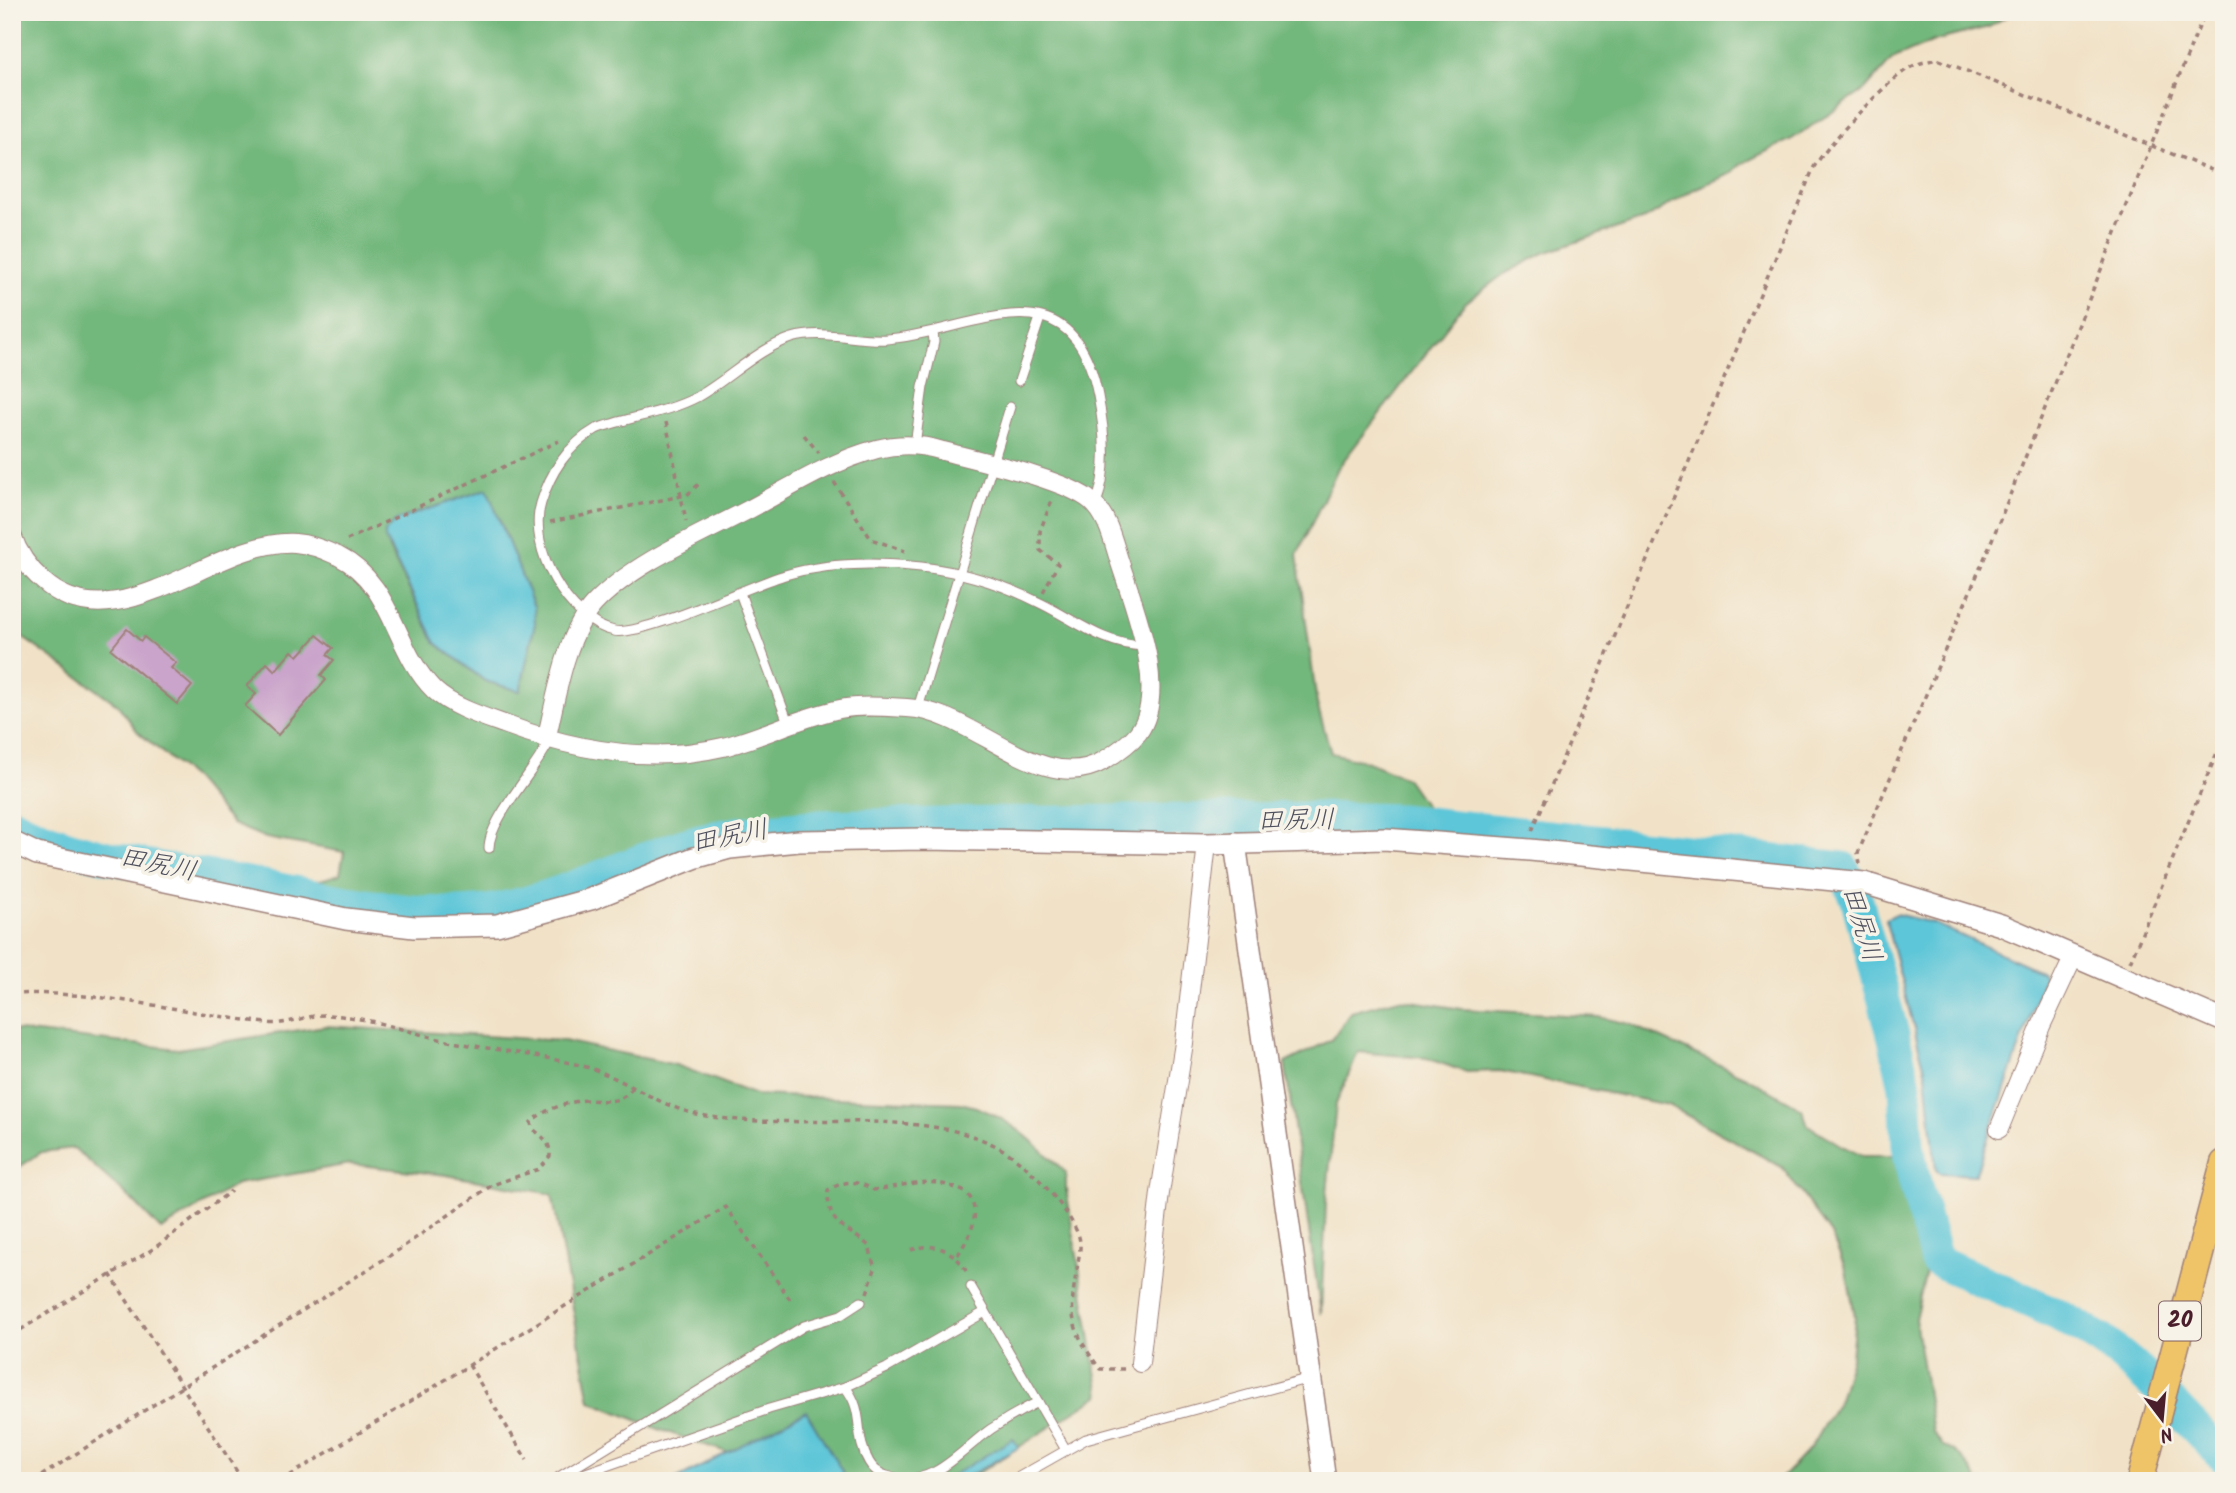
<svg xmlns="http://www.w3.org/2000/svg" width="2236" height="1493" viewBox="0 0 2236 1493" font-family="Kalam,'Klee One',sans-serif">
	<rect width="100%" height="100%" fill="#f7f3e8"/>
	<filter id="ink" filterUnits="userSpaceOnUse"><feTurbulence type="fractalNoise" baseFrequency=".0143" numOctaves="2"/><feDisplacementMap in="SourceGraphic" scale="14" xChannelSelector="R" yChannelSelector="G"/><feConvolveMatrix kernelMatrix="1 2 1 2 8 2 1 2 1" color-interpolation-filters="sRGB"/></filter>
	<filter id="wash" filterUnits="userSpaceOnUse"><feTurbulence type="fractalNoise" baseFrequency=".00686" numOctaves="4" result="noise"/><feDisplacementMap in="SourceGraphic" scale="28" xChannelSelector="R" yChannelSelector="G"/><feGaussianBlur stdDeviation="1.57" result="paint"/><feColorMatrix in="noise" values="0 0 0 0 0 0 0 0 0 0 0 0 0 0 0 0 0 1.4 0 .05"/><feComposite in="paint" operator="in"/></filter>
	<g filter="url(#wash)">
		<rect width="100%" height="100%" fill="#f1e2c7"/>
		<g fill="#72b77b" stroke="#5e6b53" stroke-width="2" fill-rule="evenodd">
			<path d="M12 12H2013L1989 27 1934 41 1892 59 1865 90 1792 139 1741 164 1731 174 1696 188 1647 218 1544 253 1504 274 1465 303 1338 468 1297 555 1317 704 1331 753 1368 762 1406 778 1442 830 1285 824 841 830 732 837 672 854 540 905 502 913 438 917 379 914 226 887 225 867 311 883 340 874 344 852 266 838 232 824 194 779 138 732 117 704 12 630ZM487 489 534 607 535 623 520 691 485 681 436 643 389 549 397 520Z"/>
			<path d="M1399 999 1462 1009 1599 1017 1629 1024 1746 1077 1802 1109 1808 1125 1842 1146 1862 1156H1901L1928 1263 1915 1319 1933 1432 1943 1446C1959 1449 1970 1467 1978 1481H1779L1811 1447 1839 1399 1851 1358 1855 1316 1846 1270 1831 1234 1782 1167 1668 1105 1500 1071 1466 1072 1426 1058 1358 1052 1336 1104 1326 1203 1321 1314 1285 1063 1331 1040 1351 1012Z"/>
			<path d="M325 1026 564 1041 676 1065 756 1095 961 1103C1005 1112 1035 1143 1066 1173V1189L1100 1395 966 1481H813L661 1430 590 1401 552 1194 446 1175 350 1164 237 1184 161 1230 133 1201 74 1148 42 1152 12 1172V1030L178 1049Z"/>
		</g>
		<g fill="#5dc6d8" stroke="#547282" stroke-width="2">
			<path d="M487 489 534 607 535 623 520 691 485 681 436 643 385 538V532L397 520Z"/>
			<path d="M1896 914 1933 923 2042 972 2044 977 1975 1175 1940 1173 1936 1170 1926 1074 1887 926 1886 919Z"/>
			<path d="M806 1411 848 1481H674Z"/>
			<path d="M1013 1439 1019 1447 1016 1449 959 1481H943Z"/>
		</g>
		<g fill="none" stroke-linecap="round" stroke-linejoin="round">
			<path stroke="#5dc6d8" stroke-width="33" d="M12 823C75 858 171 869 242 882 315 895 427 924 499 909 564 896 622 865 684 845 728 831 770 830 815 826L1314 818 1399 820 1843 868 1857 900 1893 1034 1905 1086 1908 1146 1914 1178 1936 1260C1994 1289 2061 1309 2113 1349 2154 1381 2187 1421 2224 1457"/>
		</g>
		<g id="blocks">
			<g fill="#caa4cb">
				<path d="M127 629 141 641 144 637 176 663 171 668 192 686 177 704 111 649Z"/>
				<path d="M317 635 333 648 327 655 334 660 321 675 326 680 278 735 245 706 256 694 247 686 267 663 275 671 292 651 298 656Z"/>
			</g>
		</g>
	</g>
	<g filter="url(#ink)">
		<use href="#blocks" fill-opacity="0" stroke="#9e8079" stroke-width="2"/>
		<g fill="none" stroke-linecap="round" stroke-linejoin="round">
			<defs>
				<g id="service">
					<path d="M1019 381 1040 318"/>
					<path d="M915 445 923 387 934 342 933 332"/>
					<path d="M1095 506C1109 472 1105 432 1098 396 1072 261 972 333 887 339 855 341 824 329 792 338 757 349 729 379 697 397 667 413 628 417 596 429 568 445 550 473 541 503 527 548 568 621 614 631 642 637 751 585 785 575 829 562 876 562 921 567 965 572 1003 584 1042 604 1076 621 1105 645 1143 646"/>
					<path d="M740 593 789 725"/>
					<path d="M918 708 1010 407"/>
					<path d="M489 848C489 819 536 770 550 740"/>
					<path d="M971 1287 1066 1450"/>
					<path d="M845 1387C866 1412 853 1436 869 1462 875 1472 883 1476 895 1478 936 1486 961 1450 991 1429 1006 1419 1022 1410 1038 1402"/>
					<path d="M561 1481 559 1477 804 1326 841 1315 861 1302"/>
					<path d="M563 1481 769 1409 845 1387 887 1368 985 1312"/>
					<path d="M1012 1481 1086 1439 1310 1378"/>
				</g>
				<g id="minor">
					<path d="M12 535C18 553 28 568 43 581 117 648 215 538 295 543 310 544 325 550 338 556 394 584 393 649 434 690 452 707 481 716 504 724 573 750 650 764 723 747 763 737 800 717 840 709 862 705 885 707 907 708 972 710 1041 797 1103 761 1116 753 1129 744 1138 733 1171 689 1130 598 1116 550 1111 533 1105 513 1091 501 1067 480 977 460 943 451 921 444 900 443 877 449 829 462 790 488 746 511 698 536 632 564 594 604 565 635 556 699 546 740"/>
					<path d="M1999 1129 2041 1026 2074 956"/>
					<path d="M1140 1363 1160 1193 1184 1043 1207 844"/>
				</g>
				<g id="tertiary">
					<path d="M12 842 37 854 346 919 414 927 497 925 591 899 694 858 730 848 799 841 924 839 1207 844 1384 839 1530 850 1864 883 2001 925 2224 1021"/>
					<path d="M1235 843 1325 1481"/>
				</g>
				<path id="primary" d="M2140 1481 2224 1163"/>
			</defs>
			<use href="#service" stroke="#9e8079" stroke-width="11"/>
			<use href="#minor" stroke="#9e8079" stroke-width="20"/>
			<use href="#tertiary" stroke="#9e8079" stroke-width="24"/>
			<use href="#primary" stroke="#9e8079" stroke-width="29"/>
			<g stroke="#9e8079" stroke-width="3.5" stroke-dasharray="5 5" stroke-linecap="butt">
				<path d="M666 422 686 521"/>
				<path d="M804 435 819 453"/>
				<path d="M834 482 871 539 905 551"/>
				<path d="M550 522 687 495 701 482"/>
				<path d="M347 540 559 441"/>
				<path d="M1043 592 1058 564 1040 550V531L1052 500"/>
				<path d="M1532 831 1814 167C1829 143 1891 75 1915 65 1922 62 1930 61 1937 59L2224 175"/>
				<path d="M1860 864 1858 853 1987 552 2205 12"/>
				<path d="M2130 962 2224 736"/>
				<path d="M12 994C99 990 180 1012 266 1023 288 1026 307 1014 328 1015 371 1017 412 1034 453 1042 495 1050 538 1055 579 1065 621 1075 655 1105 696 1114 790 1135 938 1099 1015 1158 1037 1175 1070 1211 1079 1237 1082 1247 1078 1259 1077 1269 1068 1316 1071 1330 1100 1369H1125"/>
				<path d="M911 1250C936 1241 957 1251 968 1275"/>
				<path d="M110 1274 243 1481"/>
				<path d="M867 1293 875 1269 869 1246C846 1226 827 1227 828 1190 846 1180 856 1180 874 1190 912 1185 929 1174 967 1193 983 1214 970 1236 957 1256"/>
				<path d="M12 1335 153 1249 231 1191"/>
				<path d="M469 1365 527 1460"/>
				<path d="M33 1481 397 1251 492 1185 539 1169 550 1156C550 1140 543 1138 532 1128L531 1122C542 1110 573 1100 589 1100 609 1101 622 1104 634 1086"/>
				<path d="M281 1481 726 1207 791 1301"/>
			</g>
			<use href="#service" stroke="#fff" stroke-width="9"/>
			<use href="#minor" stroke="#fff" stroke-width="18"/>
			<use href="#tertiary" stroke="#fff" stroke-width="21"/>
			<use href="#primary" stroke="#efc469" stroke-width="26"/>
		</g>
	</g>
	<g text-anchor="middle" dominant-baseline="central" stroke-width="7" stroke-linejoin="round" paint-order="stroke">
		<rect fill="#f7f3e8" stroke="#7e5f64" stroke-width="2" x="2159" y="1301.5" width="42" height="39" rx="5"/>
		<g font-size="23" font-weight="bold" fill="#4a1f2b">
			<text x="2180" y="1321">20</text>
		</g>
		<g font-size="26" font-style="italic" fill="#50515f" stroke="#f7f3e8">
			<text transform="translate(1296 821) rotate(-1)">田尻川</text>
			<text transform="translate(730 837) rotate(-11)">田尻川</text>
			<text transform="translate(158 865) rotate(12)">田尻川</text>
			<text transform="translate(1861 924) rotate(73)">田尻川</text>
		</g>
	</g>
	<rect width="2236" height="1493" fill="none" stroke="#f7f3e8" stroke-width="42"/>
	<g transform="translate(2162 1419) rotate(164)" stroke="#f7f3e8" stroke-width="5" paint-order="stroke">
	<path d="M0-5L12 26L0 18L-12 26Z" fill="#4a1f2b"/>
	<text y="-10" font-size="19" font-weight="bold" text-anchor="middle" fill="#4a1f2b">N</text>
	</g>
</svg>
